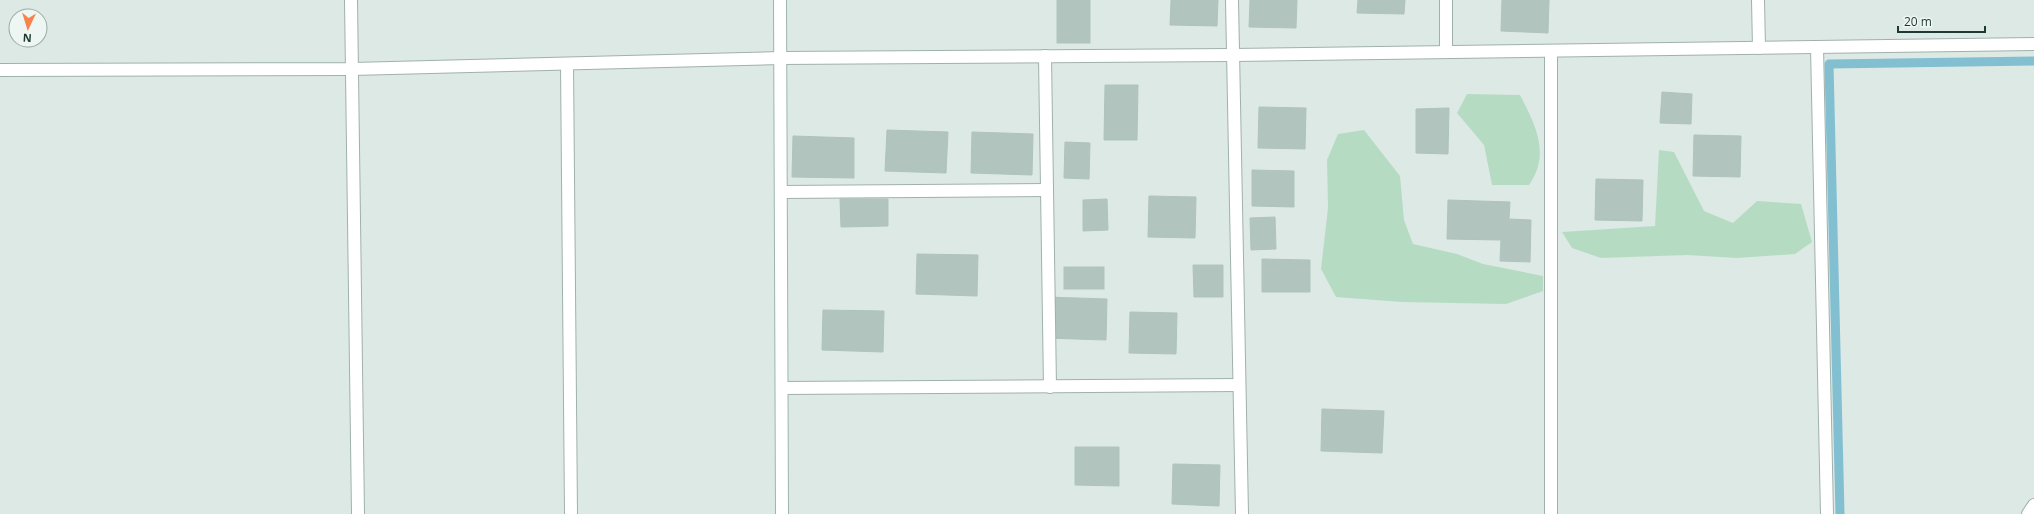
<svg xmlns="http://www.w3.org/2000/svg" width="2034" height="514" viewBox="0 0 2034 514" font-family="'Open Sans',sans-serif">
	<rect width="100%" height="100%" fill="#dde9e5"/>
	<g fill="#b5dcc2">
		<path d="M1467 94 1520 95C1535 124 1551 154 1529 185H1492L1484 145 1457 113Z"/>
		<path d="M1364 130 1400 176 1404 220 1413 244 1457 254 1483 264 1543 276V291L1506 304 1402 302 1336 297 1321 269 1328 208 1327 160 1338 134Z"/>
		<path d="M1659 150 1674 152 1704 211 1733 223 1757 201 1801 204 1812 242 1795 254 1737 258 1687 255 1601 258 1572 248 1562 232 1655 226Z"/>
	</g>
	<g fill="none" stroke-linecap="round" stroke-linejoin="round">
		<path stroke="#82bfd1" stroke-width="9" d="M1840 514 1829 64 2034 61"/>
	</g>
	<g fill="#b2c4be" stroke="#afc3bc">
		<rect x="1057" y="0" width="33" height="43"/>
		<path d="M1171 0H1218L1217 26 1170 25Z"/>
		<path d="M1250 0H1297L1296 28 1249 27Z"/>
		<path d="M1358 0H1405L1404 14 1357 13Z"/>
		<path d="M1502 0H1549L1548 33 1501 31Z"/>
		<path d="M1105 85H1138L1137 140H1104Z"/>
		<path d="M1662 92 1692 94 1691 124 1660 123Z"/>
		<path d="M1259 107 1306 108 1305 149 1258 148Z"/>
		<path d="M1449 108 1448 154 1416 153V109Z"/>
		<path d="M887 130 948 132 946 173 885 171Z"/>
		<path d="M972 132 1033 134 1032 175 971 173Z"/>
		<path d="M1694 135 1741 136 1740 177 1693 176Z"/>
		<path d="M793 136 854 138V178L792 177Z"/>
		<path d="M1065 142 1090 143 1089 179 1064 178Z"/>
		<path d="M1252 170 1294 171V207L1252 206Z"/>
		<path d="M1596 179 1643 180 1642 221 1595 220Z"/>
		<path d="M1149 196 1196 197 1195 238 1148 237Z"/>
		<path d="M840 199H888V226L841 227Z"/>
		<path d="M1107 199 1108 230 1083 231V200Z"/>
		<path d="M1448 200 1510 202 1509 219 1531 220 1530 262 1500 261 1501 240 1447 239Z"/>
		<path d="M1275 217 1276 249 1251 250 1250 218Z"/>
		<path d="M917 254 978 255 977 296 916 294Z"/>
		<path d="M1262 259 1310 260V292H1262Z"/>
		<path d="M1193 265H1223V297H1194Z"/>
		<rect x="1064" y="267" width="40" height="22"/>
		<path d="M1046 297 1107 299 1106 340 1045 338Z"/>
		<path d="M823 310 884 311 883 352 822 350Z"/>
		<path d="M1130 312 1177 313 1176 354 1129 353Z"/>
		<path d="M1322 409 1384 411 1382 453 1321 451Z"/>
		<path d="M1075 447H1119V486L1075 485Z"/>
		<path d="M1173 464 1220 465 1219 506 1172 504Z"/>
	</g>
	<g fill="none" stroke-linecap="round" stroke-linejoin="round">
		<defs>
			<g id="street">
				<path d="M351 0 358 514"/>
				<path d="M1232 0 1242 514"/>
				<path d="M1446 0V52"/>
				<path d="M1758 0 1759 48"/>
				<path d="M1817 47 1827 514"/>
				<path d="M1551 51V514"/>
				<path d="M1045 56 1050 387"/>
				<path d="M567 64 571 514"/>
				<path d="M0 70 352 69 780 58 1232 55 2034 44"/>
				<path d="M781 192 1047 190"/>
				<path d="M782 388 1239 385"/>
				<path d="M2028 514 2034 505"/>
			</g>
			<path id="secondary" d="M780 0 782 514"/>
		</defs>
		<use href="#street" stroke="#a0b1ac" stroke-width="14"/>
		<use href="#secondary" stroke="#9cb5ae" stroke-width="14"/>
		<use href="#street" stroke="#fff" stroke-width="12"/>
		<use href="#secondary" stroke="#fff" stroke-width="12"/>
	</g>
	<g transform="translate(28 28) rotate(184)"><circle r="19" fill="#edf6f2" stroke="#9aaaa6"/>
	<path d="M0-3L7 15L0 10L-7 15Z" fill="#f5844f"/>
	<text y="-6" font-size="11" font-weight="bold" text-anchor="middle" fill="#1e3933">N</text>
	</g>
	<path d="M1898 26v6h87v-6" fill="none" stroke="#1e3933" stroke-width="2"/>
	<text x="1904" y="26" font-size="12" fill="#1e3933" stroke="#edf6f2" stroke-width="3" paint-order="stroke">20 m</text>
</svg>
